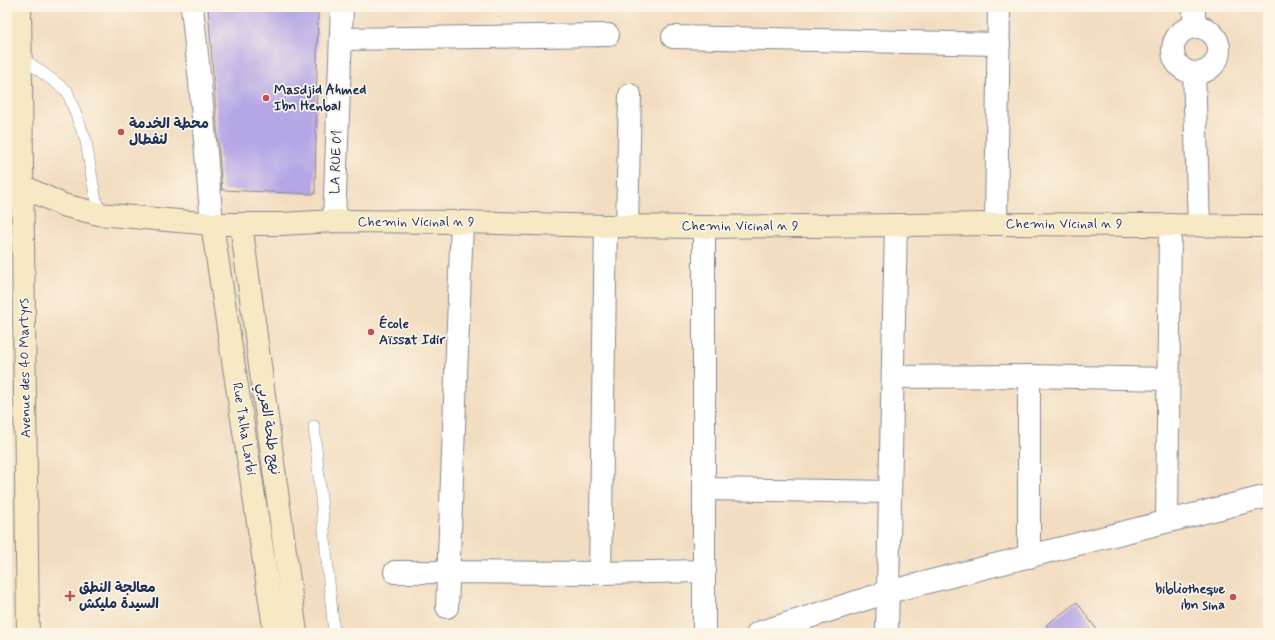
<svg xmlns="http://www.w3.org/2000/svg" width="1275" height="640" viewBox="0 0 1275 640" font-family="Mynerve,'Playpen Sans Arabic',sans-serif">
	<rect width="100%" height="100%" fill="#fcf5e5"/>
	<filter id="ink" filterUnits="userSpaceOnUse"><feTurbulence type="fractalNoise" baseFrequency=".025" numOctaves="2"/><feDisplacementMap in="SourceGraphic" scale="8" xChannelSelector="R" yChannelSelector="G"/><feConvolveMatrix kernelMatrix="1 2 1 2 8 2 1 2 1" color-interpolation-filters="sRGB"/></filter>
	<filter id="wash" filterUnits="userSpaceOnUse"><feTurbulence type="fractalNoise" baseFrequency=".012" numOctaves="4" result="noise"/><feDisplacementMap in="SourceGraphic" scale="16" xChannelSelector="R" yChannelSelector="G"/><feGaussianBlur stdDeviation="0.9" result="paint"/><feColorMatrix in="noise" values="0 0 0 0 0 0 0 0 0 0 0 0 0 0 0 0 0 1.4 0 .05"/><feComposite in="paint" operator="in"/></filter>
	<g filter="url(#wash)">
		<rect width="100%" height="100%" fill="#f2ddc0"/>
		<g id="blocks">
			<g fill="#b5a7e6">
				<path d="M208 7H318L315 194 222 190Z"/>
				<path d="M1077 602 1099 633H1052L1046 625Z"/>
			</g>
		</g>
	</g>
	<g filter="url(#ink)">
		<use href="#blocks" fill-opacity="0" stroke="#86868f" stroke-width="1"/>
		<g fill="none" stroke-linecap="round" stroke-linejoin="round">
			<defs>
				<g id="lane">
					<path d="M20 56 67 91 86 141 93 185 99 214"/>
					<path d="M314 426 334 633"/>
				</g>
				<g id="street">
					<path d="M192 7 200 82 212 224"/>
					<path d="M1194 7V27"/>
					<circle cx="1196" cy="50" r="23"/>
					<path d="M673 37 999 44"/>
					<path d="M341 39 608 35"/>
					<path d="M1194 73 1199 225"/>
					<path d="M334 221 342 7"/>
					<path d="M996 224 999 7"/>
					<path d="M627 226 630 95"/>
					<path d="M704 227V633"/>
					<path d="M1029 376 1168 379"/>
					<path d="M893 377 1029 376V557"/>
					<path d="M705 489 890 492"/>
					<path d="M1167 521 1170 225"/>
					<path d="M395 572 600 573 705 571"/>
					<path d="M600 573 606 226"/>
					<path d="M447 607 462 222"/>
					<path d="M758 633 888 592 1268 496"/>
					<path d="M887 633 896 225"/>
				</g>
				<g id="secondary">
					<path d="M20 7 28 633"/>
					<path d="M7 186H22L63 205 99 214 212 224H281L334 221 462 222 606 226 704 227 996 224 1268 226"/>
					<path d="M212 224 275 633"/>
					<path d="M241 224 296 633"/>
				</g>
			</defs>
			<use href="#lane" stroke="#86868f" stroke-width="12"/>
			<use href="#street" stroke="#86868f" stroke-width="24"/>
			<use href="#secondary" stroke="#86868f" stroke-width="24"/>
			<use href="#lane" stroke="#fff" stroke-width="11"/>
			<use href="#street" stroke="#fff" stroke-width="22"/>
			<use href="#secondary" stroke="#f6e9c3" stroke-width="22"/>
		</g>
	</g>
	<g fill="#d1495b" stroke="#fcf5e5" stroke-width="1.5">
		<circle cx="266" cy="98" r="4"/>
		<circle cx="121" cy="132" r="4"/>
		<circle cx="371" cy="332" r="4"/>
		<path d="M68 590h4v4h4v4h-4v4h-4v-4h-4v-4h4z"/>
		<circle cx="1233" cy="597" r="4"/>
	</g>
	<g text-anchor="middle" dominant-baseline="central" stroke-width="3.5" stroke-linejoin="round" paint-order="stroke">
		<g font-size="14" font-weight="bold" fill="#1b2f5e" stroke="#fcf5e5" text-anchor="start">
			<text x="274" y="90">Masdjid Ahmed<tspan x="274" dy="16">Ibn Henbal</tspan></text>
			<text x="129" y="124">محطة الخدمة<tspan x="129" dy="16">لنفطال</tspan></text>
			<text x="379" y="324">École<tspan x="379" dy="16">Aïssat Idir</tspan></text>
			<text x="79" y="588">معالجة النطق<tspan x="79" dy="16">السيدة مليكش</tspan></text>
			<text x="1225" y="589" text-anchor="end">bibliotheque<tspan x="1225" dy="16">ibn sina</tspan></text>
		</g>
		<g font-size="14" fill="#1b2f5e" stroke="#fcf5e5">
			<text transform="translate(336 162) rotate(-88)">LA RUE 01</text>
			<text x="416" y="222">Chemin Vicinal n 9</text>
			<text x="1064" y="224">Chemin Vicinal n 9</text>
			<text x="740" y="226">Chemin Vicinal n 9</text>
			<text transform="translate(25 368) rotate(-91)">Avenue des 40 Martyrs</text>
			<text transform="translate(244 429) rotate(81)">Rue Talha Larbi</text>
			<text transform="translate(269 429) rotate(82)">نهج طلحة العربي</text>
		</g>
	</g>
	<rect width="1275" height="640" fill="none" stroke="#fcf5e5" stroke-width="24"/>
</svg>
